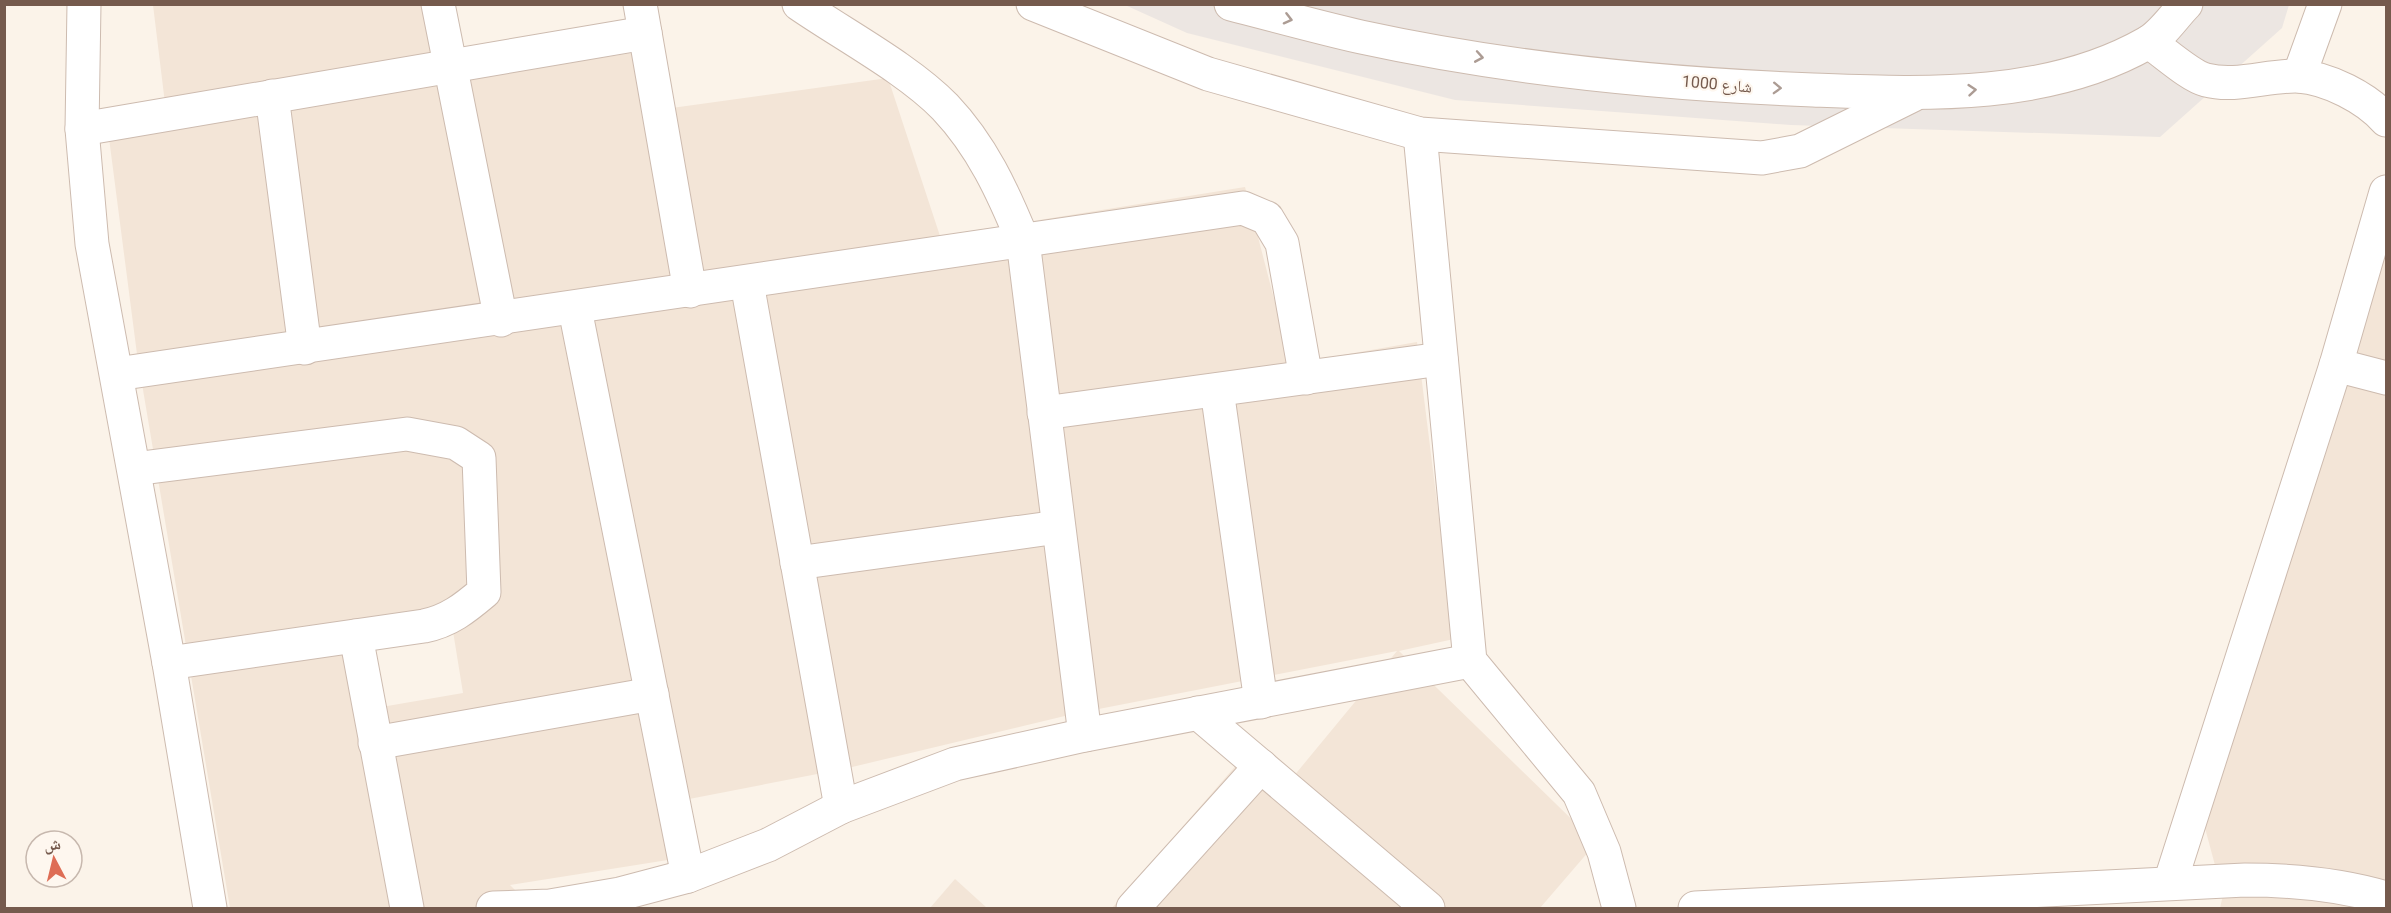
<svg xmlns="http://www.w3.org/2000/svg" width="2391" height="913" viewBox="0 0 2391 913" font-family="Roboto,'Noto Naskh Arabic',sans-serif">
	<rect width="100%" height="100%" fill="#fbf3e9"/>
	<g fill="#f3e5d7" fill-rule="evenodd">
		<path d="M427 4 438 82 640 52 650 111 888 78 940 236 1245 187 1291 364 1417 342 1454 639 1399 651 1596 843 1540 908H1112L1239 762 1279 794 1397 651 1073 714 848 768 684 800 693 856 510 885 533 908H230L137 354 109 138 168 128 153 5ZM451 619 463 693 364 710 350 631Z"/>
		<path d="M2386 252V908H2220L2223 895 2205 828Z"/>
		<path d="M955 879 987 908H930Z"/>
	</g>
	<path fill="#ece6e2" d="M1125 5H2289L2282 28 2160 137 1791 125 1455 100 1187 33Z"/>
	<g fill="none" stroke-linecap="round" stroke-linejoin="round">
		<defs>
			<g id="minor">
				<path d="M84 4 82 129 92 244 169 663 210 908"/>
				<path d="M438 4 501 320"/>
				<path d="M640 4 690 291"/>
				<path d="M799 4C844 35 908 69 945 107 982 146 1003 192 1023 241L1085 735"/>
				<path d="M1033 4 1208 74 1420 134 1762 158 1800 151 1913 95"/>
				<path d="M1231 4C1274 15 1317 27 1361 37 1508 69 1662 84 1813 90 1924 94 2047 100 2147 43 2162 35 2174 16 2186 4"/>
				<path d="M2149 42C2164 52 2190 76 2206 80 2236 88 2268 75 2298 76 2328 78 2367 98 2386 120"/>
				<path d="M2299 76 2325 4"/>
				<path d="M272 96 305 348"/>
				<path d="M82 129 645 33"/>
				<path d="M1420 134 1470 661 1579 793 1604 852 1619 908"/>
				<path d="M747 283 841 807"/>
				<path d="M575 309 688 876"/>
				<path d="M2336 365 2386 378"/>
				<path d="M117 374 1243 208 1267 218 1282 243 1306 378"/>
				<path d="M1217 390 1261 702"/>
				<path d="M1044 413 1441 359"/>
				<path d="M134 469 407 434 456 443 479 458 484 592C465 608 449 621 424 626L169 663"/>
				<path d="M797 563 1058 527"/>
				<path d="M356 636 407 908"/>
				<path d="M1198 713 1428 908"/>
				<path d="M375 743 652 694"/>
				<path d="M2170 883 2336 365 2386 192"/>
				<path d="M493 908 550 906 620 894 688 876 768 845 841 807 955 764 1085 735 1470 661"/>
				<path d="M1133 908 1261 766"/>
				<path d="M1695 908 2245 880C2294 880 2339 884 2386 898"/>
			</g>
		</defs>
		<use href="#minor" stroke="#cdbbaf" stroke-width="35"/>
		<use href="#minor" stroke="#fff" stroke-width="33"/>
	</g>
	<defs><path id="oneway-chevron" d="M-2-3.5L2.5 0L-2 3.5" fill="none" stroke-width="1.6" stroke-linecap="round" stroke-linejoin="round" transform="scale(1.5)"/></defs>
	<g stroke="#ac9c94">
		<use href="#oneway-chevron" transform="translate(1288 19) rotate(14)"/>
		<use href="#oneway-chevron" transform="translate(1479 57) rotate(10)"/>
		<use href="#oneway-chevron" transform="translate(1777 88) rotate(2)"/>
		<use href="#oneway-chevron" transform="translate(1972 90) rotate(-5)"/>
	</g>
	<g text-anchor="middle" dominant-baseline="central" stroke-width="4.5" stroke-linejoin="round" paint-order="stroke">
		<g font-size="16" fill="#755a4d" stroke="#fef7ef">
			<text transform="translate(1717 84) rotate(5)">شارع 1000</text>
		</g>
	</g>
	<rect width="2391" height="913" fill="none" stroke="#755a4d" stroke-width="12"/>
	<g transform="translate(54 859) rotate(353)"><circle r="28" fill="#fef7ef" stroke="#c7b8ae" stroke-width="1.5"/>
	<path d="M0-4.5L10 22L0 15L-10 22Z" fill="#de6d55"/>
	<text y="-9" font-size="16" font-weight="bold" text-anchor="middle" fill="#755a4d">ش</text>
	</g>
</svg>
